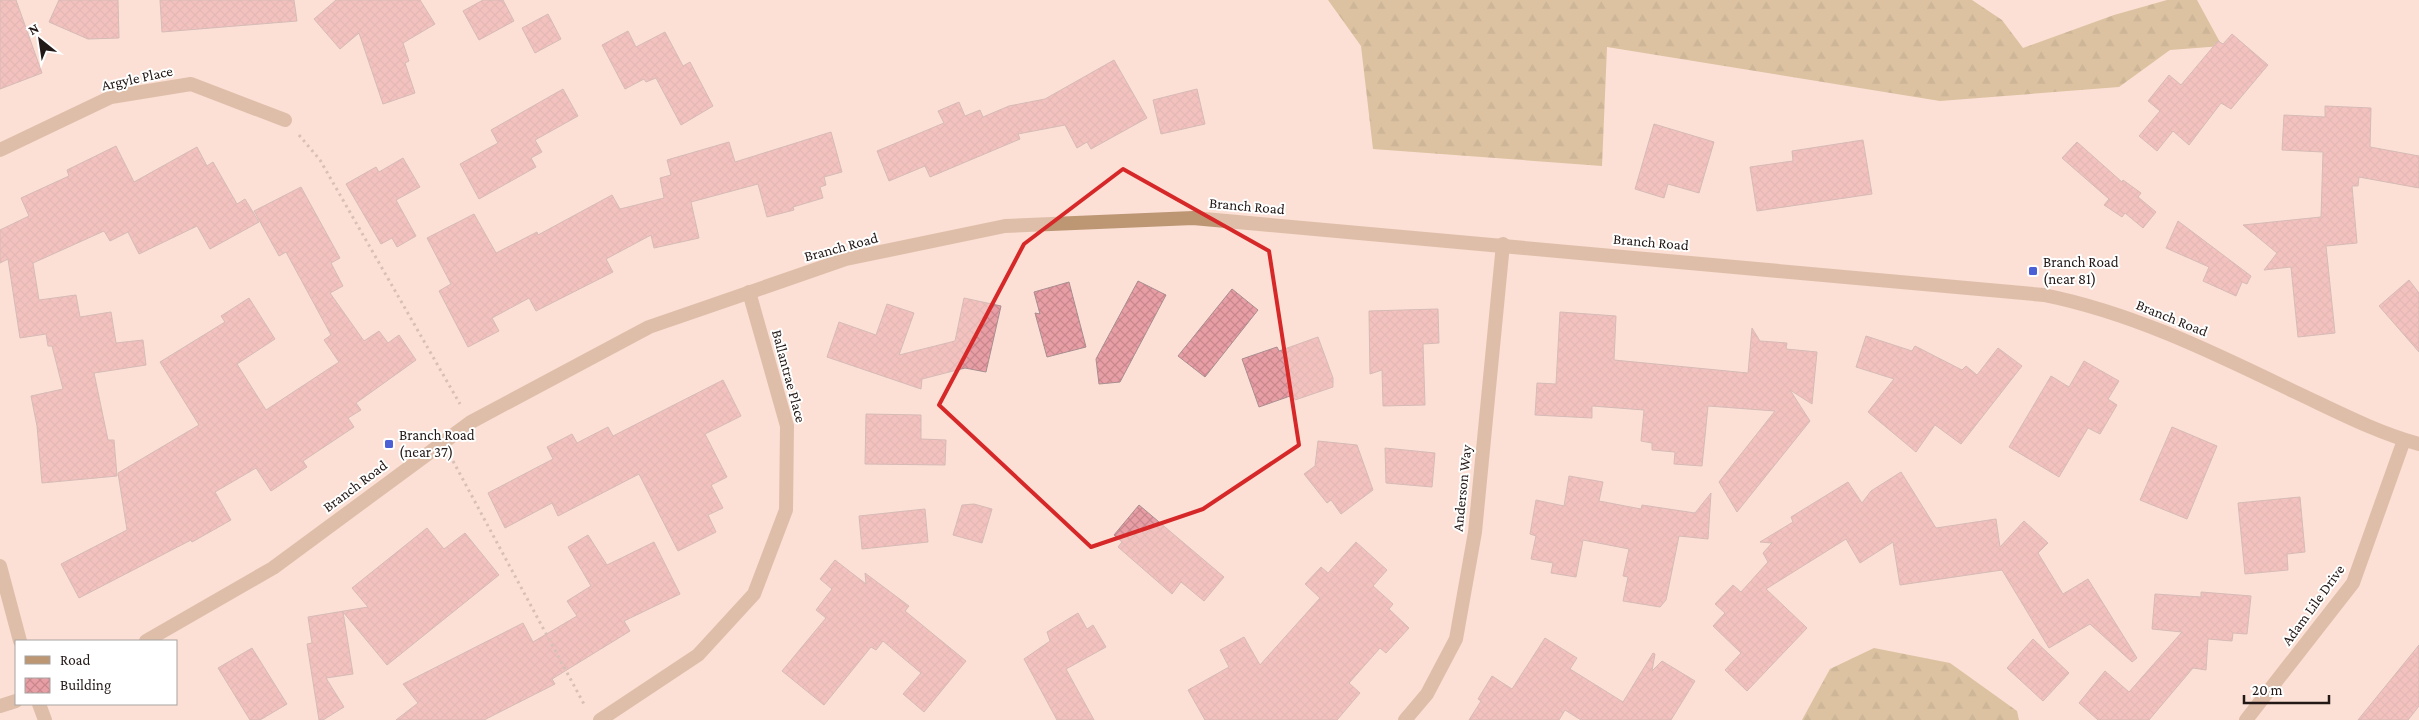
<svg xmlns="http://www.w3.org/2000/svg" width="2419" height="720" viewBox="0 0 2419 720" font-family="'Crimson Pro',serif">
	<defs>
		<pattern id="forest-firs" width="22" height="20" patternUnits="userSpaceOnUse" patternTransform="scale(1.25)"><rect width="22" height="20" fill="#b79e5f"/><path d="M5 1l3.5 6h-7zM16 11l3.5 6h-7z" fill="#94804d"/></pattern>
		<pattern id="building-cross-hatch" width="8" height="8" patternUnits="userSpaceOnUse" patternTransform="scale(1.25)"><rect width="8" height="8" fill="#e89ea5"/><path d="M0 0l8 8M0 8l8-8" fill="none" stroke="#c7878d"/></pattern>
	</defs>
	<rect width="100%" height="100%" fill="#fce0d6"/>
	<g fill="url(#forest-firs)">
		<path d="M1328 0H1972L2002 20 2023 48 2114 15 2167 0H2197L2222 46 2170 50 2119 87 1940 101 1607 47 1602 166 1373 149 1361 46Z"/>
		<path d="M1874 648 1950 663 2017 711 2019 720H1802L1830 669Z"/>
	</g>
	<g fill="url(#building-cross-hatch)" stroke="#a98d90">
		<path d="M0 0H16L42 73 0 89Z"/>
		<path d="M59 0H118L119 38 88 39 49 22Z"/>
		<path d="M160 0H294L297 21 162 32Z"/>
		<path d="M336 0H420L435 24 403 43 409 61 405 63 415 93 383 104 359 33 340 49 314 19Z"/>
		<path d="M483 0H503L514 21 479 40 463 11Z"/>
		<path d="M548 14 561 39 535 53 522 28Z"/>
		<path d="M628 31 636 47 665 32 683 66 690 62 713 106 681 125 656 78 646 82 644 79 625 89 602 45Z"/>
		<path d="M2232 34 2268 65 2231 109 2221 103 2189 145 2173 131 2157 151 2139 136 2160 111 2148 101 2169 75 2181 85 2218 41 2223 44Z"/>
		<path d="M1114 60 1147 118 1091 149 1087 142 1077 148 1065 125 1018 134 1020 139 930 177 925 166 889 181 877 151 944 123 938 111 959 102 965 116 980 110 983 117 1009 106 1045 99Z"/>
		<path d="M563 89 578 116 535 140 542 152 531 158 536 167 479 199 460 164 498 143 491 130Z"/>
		<path d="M1197 89 1205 124 1161 134 1153 100Z"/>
		<path d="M2325 106 2371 108 2370 147 2419 156V188L2359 177 2358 186H2352L2357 243 2326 246 2335 333 2298 337 2291 267 2264 270 2277 253 2243 225 2321 217 2323 152 2282 150 2284 115 2325 117Z"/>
		<path d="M1654 124 1714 142 1699 193 1668 184 1664 198 1635 189Z"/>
		<path d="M831 132 842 172 824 177 826 185 820 187 823 198 793 207 794 210 767 217 758 184 691 202 699 238 654 248 651 235 606 259 613 272 536 311 529 298 492 318 499 331 468 347 439 291 451 284 427 238 474 214 496 253 537 232 538 235 612 195 620 209 664 198 660 178 671 175 667 160 729 142 735 162Z"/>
		<path d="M1863 140 1872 194 1757 211 1750 167 1793 161 1792 151Z"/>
		<path d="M2077 142 2122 182 2123 180 2141 193 2138 197 2156 212 2143 228 2125 213 2122 217 2104 205 2109 199 2062 158Z"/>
		<path d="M116 146 134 182 197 147 207 166 213 162 237 204 245 199 259 222 210 249 197 226 139 254 128 232 110 241 104 231 33 263 39 300 76 295 80 317 111 312 116 343 143 340 146 365 94 373 108 440H114L117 476 42 483 37 426 31 396 63 389 52 346H48L46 334 20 338 8 259 0 263V230L29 216 21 198 69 176 67 170Z"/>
		<path d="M403 158 420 187 396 200 416 236 397 247 392 238 381 244 346 184 376 167 379 172Z"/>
		<path d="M301 187 340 258 331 263 343 286 330 293 364 341 379 331 388 343 399 335 416 360 356 403 361 410 348 418 354 427 303 461 307 467 271 491 256 468 215 492 231 520 192 542 191 540 79 598 61 564 127 530 118 473 199 425 160 362 225 322 221 316 249 298 275 339 237 364 266 410 339 362 324 340 331 335 286 252 279 256 254 211Z"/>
		<path d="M2178 221 2251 276 2247 284 2242 282 2236 296 2203 281 2209 267 2166 248Z"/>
		<path d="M2409 280 2419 293V352L2379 306Z"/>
		<path d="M1138 281 1166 295 1120 382 1099 384 1096 359Z"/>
		<path d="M1069 282 1086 347 1047 357 1035 313 1040 314 1034 292Z"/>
		<path d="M1232 289 1258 310 1205 377 1178 356Z"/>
		<path d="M964 298 1001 306 986 372 965 368 922 379 921 389 827 357 839 322 876 335 887 304 914 313 899 355 955 341Z"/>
		<path d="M1438 309 1439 343 1423 344 1425 405 1383 406 1382 370 1370 374 1369 311Z"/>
		<path d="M1560 312 1616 316 1614 360 1748 373 1752 328 1760 341 1787 343 1786 349 1817 352 1812 404 1790 390 1810 421 1737 512 1719 482 1775 411 1708 406 1702 466 1674 464 1675 452 1652 450V443L1641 441 1644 410 1592 406V418L1535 415 1537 383 1556 384Z"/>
		<path d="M1866 336 1912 351 1915 346 1962 370 1966 366 1977 375 1998 348 2022 366 1961 444 1935 425 1916 452 1868 412 1894 379 1856 367Z"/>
		<path d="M1318 337 1333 378V387L1295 400 1293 395 1259 407 1242 359 1277 347 1279 351Z"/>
		<path d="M2084 361 2119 381 2108 399 2117 405 2100 434 2088 428 2059 477 2009 447 2051 376 2069 387Z"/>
		<path d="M723 380 741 416 705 434 727 477 711 485 723 508 708 515 716 532 678 551 639 474 558 516 552 503 505 528 488 493 553 459 547 447 572 434 577 443 608 427 613 436Z"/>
		<path d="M866 414 921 415V439L946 440 945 465 865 464Z"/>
		<path d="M2172 427 2217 446 2187 519 2140 500Z"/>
		<path d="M1318 441 1357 445 1373 490 1341 514 1331 500 1327 503 1304 474 1315 466Z"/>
		<path d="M1385 448 1435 453 1432 487 1386 483Z"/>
		<path d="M1901 472 1936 528 1996 519 2000 547 2024 521 2048 543 2038 553 2063 594 2088 579 2137 658 2132 662 2090 624 2049 648 2002 570 1900 585 1893 542 1860 563 1846 539 1766 589 1807 628 1747 691 1725 670 1741 653 1713 626 1725 613 1715 604 1733 585 1741 592 1768 562 1763 553 1772 543 1760 542 1793 522 1791 517 1848 482 1862 503 1871 491Z"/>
		<path d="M1569 476 1603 482 1599 501 1641 509 1642 505 1695 513 1711 493 1708 539 1679 536 1666 600 1660 607 1623 601 1628 577 1623 576 1629 549 1583 540 1576 577 1551 573 1553 563 1531 559 1536 536 1530 534 1536 500 1564 506Z"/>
		<path d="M2300 497 2305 552 2287 554 2288 570 2245 574 2238 503Z"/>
		<path d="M974 504 992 509 982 543 953 535 962 505Z"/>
		<path d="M1139 505 1224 577 1204 601 1181 582 1172 594 1118 547 1122 542 1114 535Z"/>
		<path d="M925 509 928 542 862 549 859 516Z"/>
		<path d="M427 528 444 549 465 533 499 575 387 665 343 612 353 674 326 678 344 707 323 720H319L307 644 312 643 308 617 368 607 352 588Z"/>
		<path d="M588 535 607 565 654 542 680 594 624 621 630 631 552 679 555 684 484 720H396L418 703 403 684 523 623 533 642 577 616 567 601 591 586 568 547Z"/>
		<path d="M1356 542 1387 570 1373 586 1393 604 1389 609 1409 628 1386 653 1380 648 1349 683 1360 693 1337 720H1205L1188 690 1229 667 1220 650 1244 637 1260 665 1320 598 1305 584 1321 567 1328 573Z"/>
		<path d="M835 560 866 584 865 573 909 606 905 611 966 661 924 712 903 694 921 673 883 641 876 650 871 647 824 705 782 671 826 618 816 610 832 589 820 579Z"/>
		<path d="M2201 592 2251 596 2247 634 2233 633 2232 641 2208 639 2206 670 2193 668 2149 720H2098L2079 703 2105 671 2129 692 2182 632 2152 629 2155 594 2201 597Z"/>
		<path d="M1078 613 1087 629 1093 625 1106 647 1066 669 1094 720H1057L1024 659 1050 641 1047 632Z"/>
		<path d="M1545 638 1577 658 1570 669 1623 702 1653 653 1655 654 1652 671 1662 661 1695 681 1671 720H1581L1565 710 1559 720H1469L1481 701 1478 699 1492 676 1512 689Z"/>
		<path d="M2033 639 2069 673 2043 701 2007 668Z"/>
		<path d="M2419 645V706L2408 720H2358Z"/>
		<path d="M252 648 287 704 260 720H250L218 668Z"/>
	</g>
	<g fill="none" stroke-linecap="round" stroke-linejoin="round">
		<g stroke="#af9992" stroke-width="3" stroke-dasharray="2.5 4" stroke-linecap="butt">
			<path d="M299 135 320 160 460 404"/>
			<path d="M453 461 585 706"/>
		</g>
		<g stroke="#bd9674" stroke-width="14">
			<path d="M0 150 111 97 191 84 285 120"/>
			<path d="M0 566 20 641"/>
			<path d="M146 641 273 568 471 422 649 327 846 259 1005 226 1193 218 2044 295C2133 313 2212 352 2293 391 2334 410 2375 432 2419 444"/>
			<path d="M39 704 45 720"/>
			<path d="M0 706 16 701"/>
			<path d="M600 720 698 655 754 594 786 510 787 426 749 292"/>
			<path d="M1405 720 1427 694 1456 639 1475 532 1503 244"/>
			<path d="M2246 720 2353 583 2404 440"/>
		</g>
	</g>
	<path d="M0 0H2419V720H0ZM1123 169 1269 251 1299 445 1203 509 1091 547 939 405 1024 244Z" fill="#fce0d6" fill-opacity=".55" fill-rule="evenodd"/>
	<path fill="none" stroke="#d62828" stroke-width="4" stroke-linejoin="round" d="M1123 169 1269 251 1299 445 1203 509 1091 547 939 405 1024 244Z"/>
	<g fill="#4b60d5" stroke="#fff" stroke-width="2">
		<rect x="2028" y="266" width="10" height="10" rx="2.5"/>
		<rect x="384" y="439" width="10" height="10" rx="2.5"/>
	</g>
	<g text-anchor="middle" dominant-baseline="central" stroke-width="4" stroke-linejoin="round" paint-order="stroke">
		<g font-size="15" fill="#221815" stroke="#fff">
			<text transform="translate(137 78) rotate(-12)">Argyle Place</text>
			<text transform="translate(1247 206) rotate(5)">Branch Road</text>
			<text transform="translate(1651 242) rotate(5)">Branch Road</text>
			<text transform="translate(841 247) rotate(-15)">Branch Road</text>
			<text transform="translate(2172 318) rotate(22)">Branch Road</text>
			<text transform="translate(789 376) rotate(75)">Ballantrae Place</text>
			<text transform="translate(355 486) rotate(-37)">Branch Road</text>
			<text transform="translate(1462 488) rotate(-84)">Anderson Way</text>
			<text transform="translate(2313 605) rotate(-54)">Adam Lile Drive</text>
		</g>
		<g font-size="15" fill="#221815" stroke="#fff" text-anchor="start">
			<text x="2043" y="262">Branch Road<tspan x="2043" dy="17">(near 81)</tspan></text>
			<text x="399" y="435">Branch Road<tspan x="399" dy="17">(near 37)</tspan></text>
		</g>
	</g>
	<rect x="15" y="640" width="162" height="65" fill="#ffffff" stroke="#a7a3a1"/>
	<rect x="25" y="656" width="25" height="8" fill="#bd9674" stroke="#a7a3a1"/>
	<text x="60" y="665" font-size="15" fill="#221815">Road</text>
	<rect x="25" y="678" width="25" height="15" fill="url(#building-cross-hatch)" stroke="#a7a3a1"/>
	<text x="60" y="690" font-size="15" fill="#221815">Building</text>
	<g transform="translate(40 40) rotate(330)" stroke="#ffffff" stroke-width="4" paint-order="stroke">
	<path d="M0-4L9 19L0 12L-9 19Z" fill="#221815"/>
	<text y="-8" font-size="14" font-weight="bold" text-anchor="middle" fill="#221815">N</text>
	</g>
	<path d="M2244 695v8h85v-8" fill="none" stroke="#221815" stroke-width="2.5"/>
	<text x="2252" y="695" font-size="15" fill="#221815" stroke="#ffffff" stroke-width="4" paint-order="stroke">20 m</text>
</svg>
